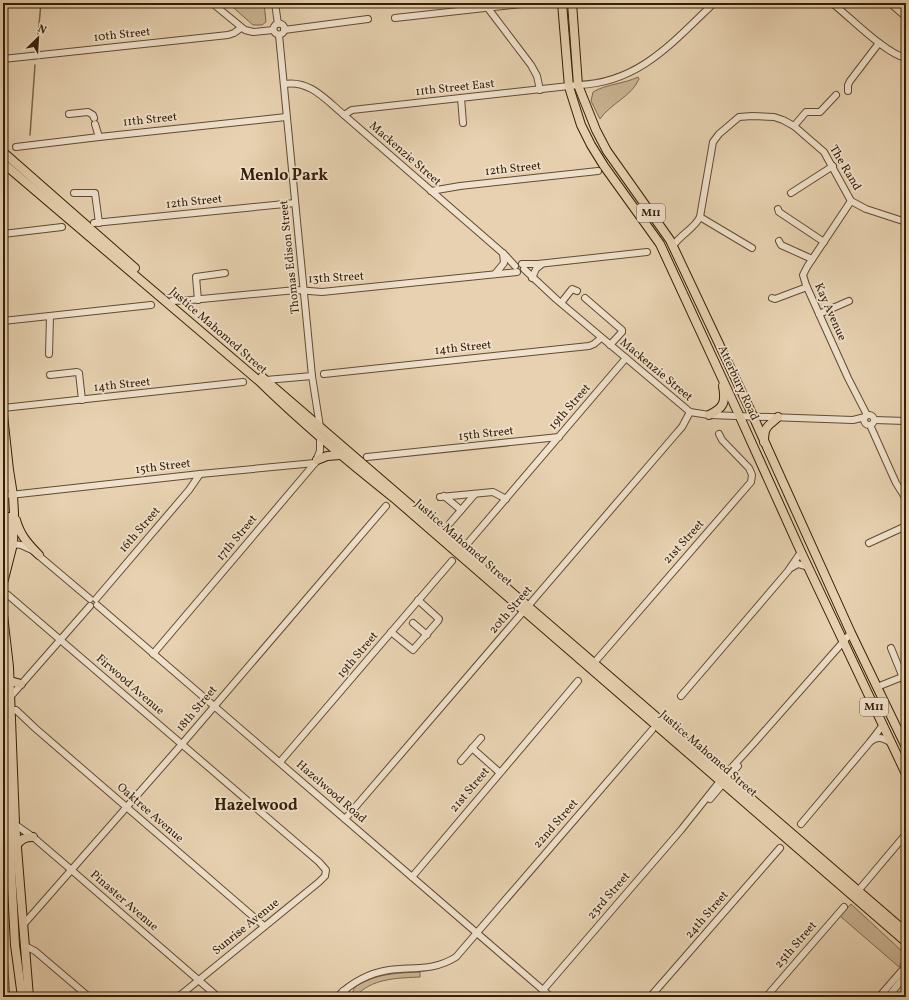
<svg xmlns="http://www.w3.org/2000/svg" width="909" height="1000" viewBox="0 0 909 1000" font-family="Vollkorn,serif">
	<rect width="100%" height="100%" fill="#e7d1b0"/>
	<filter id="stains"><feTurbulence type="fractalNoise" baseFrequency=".005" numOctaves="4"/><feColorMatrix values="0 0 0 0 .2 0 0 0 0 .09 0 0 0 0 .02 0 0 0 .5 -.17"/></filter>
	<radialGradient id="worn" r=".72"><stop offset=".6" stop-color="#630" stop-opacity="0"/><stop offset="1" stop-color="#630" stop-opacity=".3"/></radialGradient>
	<g fill="#c9b393" stroke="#7f684c">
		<path d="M228 3H264L266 22 262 25H253Z"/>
		<path d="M638 77 639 79C632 96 610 104 600 119L591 101 593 92C606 84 624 84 638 77Z"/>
		<path d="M3 900 10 997H3Z"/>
		<path d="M851 904 905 954 899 967 840 916Z"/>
		<path d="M420 972V977C400 978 375 978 359 993V997H355L353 995C352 987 358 985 364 982 382 973 400 973 420 972Z"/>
	</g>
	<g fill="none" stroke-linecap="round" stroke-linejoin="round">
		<g stroke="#7b6549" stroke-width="1.5">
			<path d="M37 46 41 3"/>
			<path d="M30 135 35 65"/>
		</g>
		<defs>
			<g id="minor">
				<path d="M212 3 245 30 253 32 273 30"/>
				<path d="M275 3 278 24"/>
				<path d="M484 3 531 65 537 76 540 90"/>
				<path d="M832 3C850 17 886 54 906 58"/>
				<path d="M890 3 906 17"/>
				<path d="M395 18 531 3"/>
				<circle cx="279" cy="29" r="5.5"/>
				<path d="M284 30 368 19"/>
				<path d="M279 35 312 376 320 427"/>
				<path d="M3 59 228 35 234 33 241 28"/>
				<path d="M284 84C310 80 325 99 344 115L505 255 515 266"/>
				<path d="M848 91V85L850 81 879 43"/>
				<path d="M461 98 463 123"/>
				<path d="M69 114 88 112 93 115 94 118"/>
				<path d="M344 115 352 110 361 109 578 85C639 83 673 42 714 3"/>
				<path d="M95 124 99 137"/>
				<path d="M794 126 806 112H820L836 95"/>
				<path d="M16 147 99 137 286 117"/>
				<path d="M431 191 460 186 598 171"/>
				<path d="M74 193H95L99 223"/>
				<path d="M791 193 833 166"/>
				<path d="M851 201 807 267 803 275 806 285 848 378 867 415"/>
				<path d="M778 209 779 212 824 242"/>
				<path d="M700 217 752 248"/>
				<path d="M94 223 295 203"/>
				<path d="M3 234 62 227"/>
				<path d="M779 241 781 245 812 259"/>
				<path d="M673 246C681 234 694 229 700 217L713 142 719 134 739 117 752 116 774 117 783 120 794 126 824 152 851 201 866 209 906 222"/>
				<path d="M522 264H538L647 252"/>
				<path d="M524 269 556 299 690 412 709 415 853 420 865 417"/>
				<path d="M495 274 504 263 503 253"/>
				<path d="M532 278 536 269 542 264"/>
				<path d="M585 298 622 330V332L610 345"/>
				<path d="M772 298 775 299 807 287"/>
				<path d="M198 300 196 277 225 273"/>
				<path d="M172 301 191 300 296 290 322 292 517 272"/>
				<path d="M561 303 572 289 577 291"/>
				<path d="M819 314 849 301"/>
				<path d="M3 321 151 305"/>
				<path d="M49 354 50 316"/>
				<path d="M324 374 589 346 594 344 601 338"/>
				<path d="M50 375 77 372 79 373 82 400"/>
				<path d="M266 380 312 376"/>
				<path d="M3 408 243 382"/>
				<circle cx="869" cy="420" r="5"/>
				<path d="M874 420 906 421"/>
				<path d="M870 425 896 483 906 499"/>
				<path d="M367 457 559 437"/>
				<path d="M10 495 200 474 315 463"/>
				<path d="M444 496 461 510"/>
				<path d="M440 497 493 492 506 499"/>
				<path d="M450 523 475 494"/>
				<path d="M3 543 21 545 32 550 90 599"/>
				<path d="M468 543 626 358"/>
				<path d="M869 543 906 526"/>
				<path d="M791 568 798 564 808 567"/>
				<path d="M8 595 319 862 326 870 325 876 319 882 178 997"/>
				<path d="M96 599 189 490 200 474"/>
				<path d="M97 605 551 997"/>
				<path d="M413 623 427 635"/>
				<path d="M391 632 413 650 438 621 439 619 418 600"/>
				<path d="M891 648 906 685"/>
				<path d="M153 654 315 463 320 451V436"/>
				<path d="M594 663 751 482 752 475 749 468 722 440 719 434"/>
				<path d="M877 687 902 677"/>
				<path d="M11 696 90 606"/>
				<path d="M681 696 788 571 801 552"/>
				<path d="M11 710H16L35 728 264 926"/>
				<path d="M871 741C879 736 884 738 891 743"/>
				<path d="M472 748 499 772"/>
				<path d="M461 761 481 738"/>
				<path d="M280 762 452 561"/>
				<path d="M710 799 738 766"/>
				<path d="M3 816 33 837 68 867 218 997"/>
				<path d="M345 819 675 435 682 427 690 412"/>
				<path d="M801 824 870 742 883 725"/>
				<path d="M412 877 578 681"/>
				<path d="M858 891 906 834"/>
				<path d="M23 925 182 744 386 506"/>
				<path d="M25 946 35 951 89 997"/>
				<path d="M543 990 681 830 724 776 754 743 851 633"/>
				<path d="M343 991 350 997"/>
				<path d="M337 997C351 983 370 973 389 970 414 967 434 971 456 957L652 730"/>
				<path d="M650 997 780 848"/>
				<path d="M766 997 844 907"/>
				<path d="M879 997 906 966"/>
				<path d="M888 997 906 975"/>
			</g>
			<g id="major">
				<path d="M562 3 569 87 581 125 591 145 604 166 660 244 740 417 801 552 906 774"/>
				<path d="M572 3 578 85 596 130 607 151 670 240 753 416 851 633 906 747"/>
				<path d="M3 152 135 268"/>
				<path d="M3 163 259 381C302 423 347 461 394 498L906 942"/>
				<path d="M262 377 906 932"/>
				<path d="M3 415 9 470 13 495 14 513 13 544 3 583"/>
				<path d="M709 415C724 408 726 402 723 386"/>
				<path d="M764 442C764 425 768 427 778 417"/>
				<path d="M317 460 327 456 340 455"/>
				<path d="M16 520C20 535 28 544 39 555"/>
				<path d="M3 555 9 517"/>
				<path d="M3 615 9 667 15 823 29 997"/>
				<path d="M3 680 5 755 15 945 22 997"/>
				<path d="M10 681 21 684"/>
				<path d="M16 846C21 839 25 837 33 837"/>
			</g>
		</defs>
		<use href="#minor" stroke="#624b30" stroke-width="8"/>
		<use href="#major" stroke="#351e06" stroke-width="10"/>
		<use href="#minor" stroke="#efe1cc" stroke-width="6"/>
		<use href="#major" stroke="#e7d1b0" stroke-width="8"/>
	</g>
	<g text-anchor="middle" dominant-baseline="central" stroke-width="3.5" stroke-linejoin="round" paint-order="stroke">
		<g fill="#efe1cc" stroke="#6d5841" stroke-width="1">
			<rect x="637" y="204" width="28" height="18" rx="3"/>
			<rect x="860" y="698" width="28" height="18" rx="3"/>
		</g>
		<g font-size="11" font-weight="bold" fill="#351e06">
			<text x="651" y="213">M11</text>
			<text x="874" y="707">M11</text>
		</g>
		<g font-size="12" fill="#351e06" stroke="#efe1cc">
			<text transform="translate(122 35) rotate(-6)">10th Street</text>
			<text transform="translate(455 88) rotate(-6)">11th Street East</text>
			<text transform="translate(150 120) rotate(-6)">11th Street</text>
			<text transform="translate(405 154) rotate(41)">Mackenzie Street</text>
			<text transform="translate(845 168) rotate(59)">The Rand</text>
			<text transform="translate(513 169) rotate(-6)">12th Street</text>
			<text transform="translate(194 202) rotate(-6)">12th Street</text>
			<text transform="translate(290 257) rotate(-96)">Thomas Edison Street</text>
			<text transform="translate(336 278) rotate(-3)">13th Street</text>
			<text transform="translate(830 312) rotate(66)">Kay Avenue</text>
			<text transform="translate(218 331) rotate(41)">Justice Mahomed Street</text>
			<text transform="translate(463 348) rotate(-6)">14th Street</text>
			<text transform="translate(656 370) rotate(40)">Mackenzie Street</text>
			<text transform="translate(738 383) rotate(65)">Atterbury Road</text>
			<text transform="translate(122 385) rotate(-6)">14th Street</text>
			<text transform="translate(570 407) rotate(-49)">19th Street</text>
			<text transform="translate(486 434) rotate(-6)">15th Street</text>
			<text transform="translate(163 467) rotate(-7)">15th Street</text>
			<text transform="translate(140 530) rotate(-49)">16th Street</text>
			<text transform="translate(237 538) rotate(-50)">17th Street</text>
			<text transform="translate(684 542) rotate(-48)">21st Street</text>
			<text transform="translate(463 543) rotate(41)">Justice Mahomed Street</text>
			<text transform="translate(511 610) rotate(-49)">20th Street</text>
			<text transform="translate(358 655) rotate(-50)">19th Street</text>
			<text transform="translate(130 685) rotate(41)">Firwood Avenue</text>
			<text transform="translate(197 709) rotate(-50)">18th Street</text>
			<text transform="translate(708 754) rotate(41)">Justice Mahomed Street</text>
			<text transform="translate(470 790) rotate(-50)">21st Street</text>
			<text transform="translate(331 792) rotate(41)">Hazelwood Road</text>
			<text transform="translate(150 813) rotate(41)">Oaktree Avenue</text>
			<text transform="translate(556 824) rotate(-49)">22nd Street</text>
			<text transform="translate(609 896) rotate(-49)">23rd Street</text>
			<text transform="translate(124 901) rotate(41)">Pinaster Avenue</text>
			<text transform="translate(707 915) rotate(-49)">24th Street</text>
			<text transform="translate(246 927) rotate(-39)">Sunrise Avenue</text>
			<text transform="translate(796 945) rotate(-49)">25th Street</text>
		</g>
		<g font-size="16" font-weight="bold" fill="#351e06" stroke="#efe1cc">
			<text x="284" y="176">Menlo Park</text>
			<text x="256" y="806">Hazelwood</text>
		</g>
	</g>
	<rect width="909" height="1000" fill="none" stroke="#e7d1b0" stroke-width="16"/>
	<rect x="4" y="4" width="901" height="992" fill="none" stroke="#351e06" stroke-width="2"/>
	<rect x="8" y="8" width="893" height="984" fill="none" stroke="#351e06"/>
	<g transform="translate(38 38) rotate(25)" stroke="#efe1cc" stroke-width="3" paint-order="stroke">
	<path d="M0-3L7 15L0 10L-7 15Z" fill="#351e06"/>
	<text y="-6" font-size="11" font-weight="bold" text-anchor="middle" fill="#351e06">N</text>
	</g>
	<rect width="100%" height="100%" filter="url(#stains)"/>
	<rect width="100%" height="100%" fill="url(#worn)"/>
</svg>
